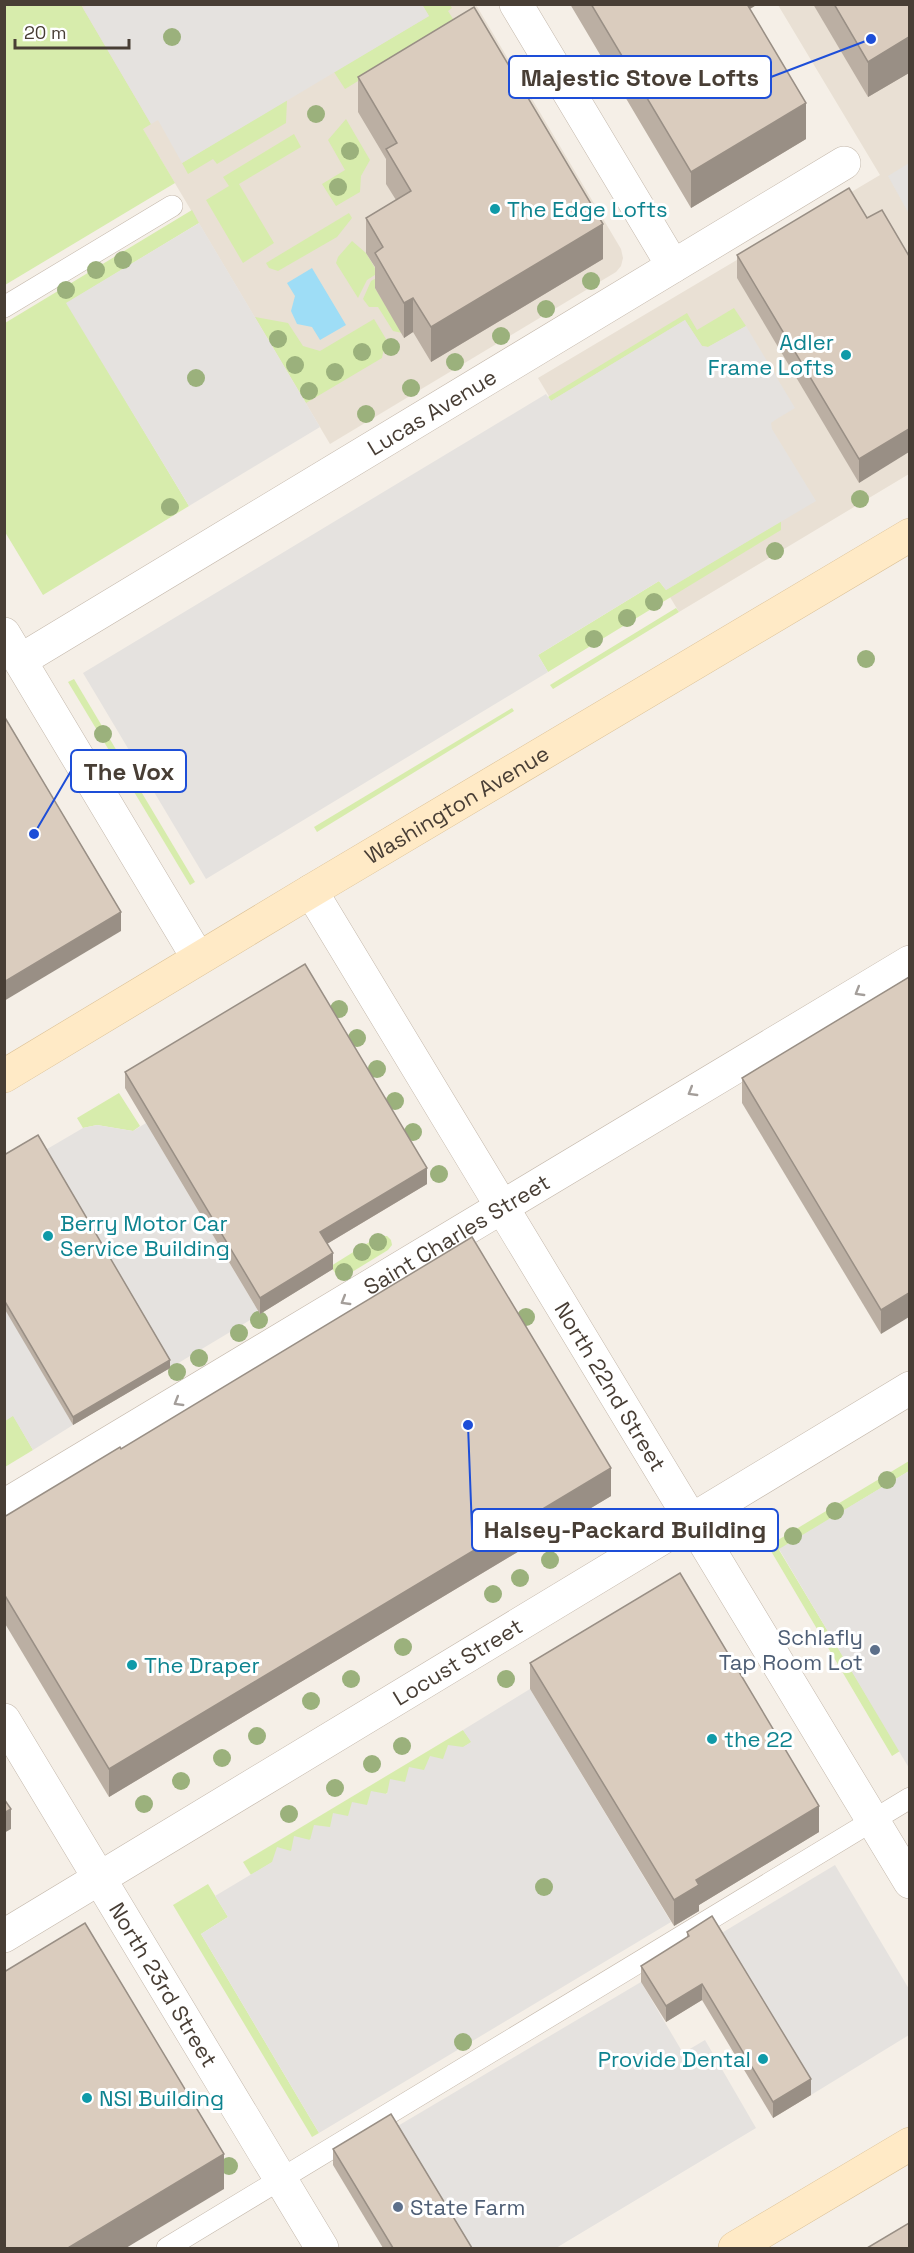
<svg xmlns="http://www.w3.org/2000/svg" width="914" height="2253" viewBox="0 0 914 2253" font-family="'Space Grotesk',sans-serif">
	<rect width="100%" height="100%" fill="#f5efe7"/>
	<g fill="#e9e0d4">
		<path d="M69 5H476L621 249 623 258 621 266 616 272 330 444Z"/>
		<path d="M778 5H909V474L679 612 538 378 880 175Z"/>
	</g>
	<g fill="#d7ecac">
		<path d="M4 5H81L151 124 143 129 175 183 5 285Z"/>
		<path d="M422 5H450L452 8 448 11 455 22 345 89 334 72 429 16Z"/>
		<path d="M287 100 286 123 217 164 213 159 188 174 182 163Z"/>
		<path d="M346 119 370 160 361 176 360 192 336 206 322 184 345 170 328 140Z"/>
		<path d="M294 134 301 147 239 184 274 243 243 263 206 200 229 186 223 177Z"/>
		<path d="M192 210 199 223 67 303 189 506 43 595 5 532V323Z"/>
		<path d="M349 213 352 218 337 237 278 271 269 268 266 263Z"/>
		<path d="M352 241 366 253 378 273 367 280 358 298 336 263 338 257Z"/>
		<path d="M380 276 375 288 402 333 393 331 378 307H369L363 299 371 281Z"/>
		<path d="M734 308 746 326 708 347 702 346 685 320 551 401 548 397 687 313 697 330Z"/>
		<path d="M255 317 288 323 303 346 320 351 374 319 386 339 382 358 306 403Z"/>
		<path d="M781 521V530L548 672 538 655 659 581 666 590Z"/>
		<path d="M676 608 679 612 553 689 550 685Z"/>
		<path d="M74 679 195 882 190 885 68 682Z"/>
		<path d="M512 708 514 711 317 832 314 827Z"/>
		<path d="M119 1093 140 1126 133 1131 97 1125 83 1128 77 1118Z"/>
		<path d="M379 1236H387L391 1240 392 1245 388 1250 339 1280 331 1266Z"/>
		<path d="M13 1415 33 1450 5 1467V1421Z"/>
		<path d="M909 1461V1471L779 1550 900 1751 892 1756 768 1546Z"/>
		<path d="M463 1730 472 1742 251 1875 243 1862Z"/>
		<path d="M208 1884 228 1917 201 1934 319 2133 312 2137 173 1905Z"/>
	</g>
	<g fill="#e5e2df">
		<path d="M87 5 422 4 429 16 182 163 158 120 151 124 83 8Z"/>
		<path d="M909 163V214L888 176Z"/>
		<path d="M199 223 320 427 189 506 66 303Z"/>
		<path d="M685 320 702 346 708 347 746 326 795 408 775 420 771 423 772 429 816 501 666 590 659 581 538 655 548 672 206 879 83 673 546 394 551 401Z"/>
		<path d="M146 1123 260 1314 170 1368 42 1152 83 1128 97 1125 133 1131Z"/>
		<path d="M5 1308 73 1425 33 1450 13 1416 5 1421Z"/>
		<path d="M909 1471V1768L779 1549Z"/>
		<path d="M530 1689 671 1922 319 2133 201 1934 228 1917 215 1896 272 1862 277 1847 291 1851 294 1836 310 1840 314 1825 330 1827 333 1813 348 1816 352 1802 367 1805 371 1791 387 1794 390 1779 405 1782 409 1767 424 1770 430 1756 443 1759 448 1745 463 1747 471 1742 463 1730Z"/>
		<path d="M835 1865 909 1989V2035L811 2095 715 1937Z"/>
		<path d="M641 1982 683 2053 705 2040 756 2128 556 2248H462L391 2130Z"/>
	</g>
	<path fill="#9eddf6" d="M312 268 346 325 320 340 312 327 297 324 291 311 295 296 287 283Z"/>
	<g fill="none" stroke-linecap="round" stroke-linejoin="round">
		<defs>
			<g id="service">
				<path d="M4 307 172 206"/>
				<path d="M167 2248 910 1798"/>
			</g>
			<g id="minor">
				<path d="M516 4 673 266"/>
				<path d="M4 634 198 958"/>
				<path id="s1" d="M21 660 844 163"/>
				<path id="s2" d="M4 1506 910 962"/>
				<path id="s3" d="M4 1720 322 2248"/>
				<path id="s4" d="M4 1936 910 1388"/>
			</g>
			<g id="tertiary">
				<path id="s5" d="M311 891 910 1882"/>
			</g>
			<g id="secondary">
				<path id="s6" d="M4 1076 311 891 910 535"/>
				<path d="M735 2248 910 2144"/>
			</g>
		</defs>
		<use href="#service" stroke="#c4b8ab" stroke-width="22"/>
		<use href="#minor" stroke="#c4b8ab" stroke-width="34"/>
		<use href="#tertiary" stroke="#c4b8ab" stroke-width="34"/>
		<use href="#secondary" stroke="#dbc095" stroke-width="34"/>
		<use href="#service" stroke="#fff" stroke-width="21"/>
		<use href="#minor" stroke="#fff" stroke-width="33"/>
		<use href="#tertiary" stroke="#fff" stroke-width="33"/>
		<use href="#secondary" stroke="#ffeac6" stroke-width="33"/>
	</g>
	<g fill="#9bb17c">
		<circle cx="172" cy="37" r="9"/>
		<circle cx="316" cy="114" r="9"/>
		<circle cx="350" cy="151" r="9"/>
		<circle cx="338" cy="187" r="9"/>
		<circle cx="123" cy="260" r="9"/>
		<circle cx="96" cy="270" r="9"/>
		<circle cx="591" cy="281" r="9"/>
		<circle cx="66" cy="290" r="9"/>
		<circle cx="546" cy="309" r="9"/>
		<circle cx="501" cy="336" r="9"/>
		<circle cx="278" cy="339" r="9"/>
		<circle cx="391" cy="347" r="9"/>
		<circle cx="362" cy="352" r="9"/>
		<circle cx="455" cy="362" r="9"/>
		<circle cx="295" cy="365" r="9"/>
		<circle cx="335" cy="372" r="9"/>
		<circle cx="196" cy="378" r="9"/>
		<circle cx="411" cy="388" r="9"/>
		<circle cx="309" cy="391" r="9"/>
		<circle cx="366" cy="414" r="9"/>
		<circle cx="860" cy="499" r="9"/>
		<circle cx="170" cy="507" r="9"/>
		<circle cx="775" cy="551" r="9"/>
		<circle cx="654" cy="602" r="9"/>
		<circle cx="627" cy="618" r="9"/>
		<circle cx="594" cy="639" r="9"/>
		<circle cx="866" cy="659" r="9"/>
		<circle cx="103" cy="734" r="9"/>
		<circle cx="339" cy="1009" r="9"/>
		<circle cx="357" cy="1038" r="9"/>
		<circle cx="377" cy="1069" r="9"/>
		<circle cx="395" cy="1101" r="9"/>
		<circle cx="413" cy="1132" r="9"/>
		<circle cx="439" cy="1174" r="9"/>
		<circle cx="378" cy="1242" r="9"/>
		<circle cx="362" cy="1252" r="9"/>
		<circle cx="344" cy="1272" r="9"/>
		<circle cx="526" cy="1317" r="9"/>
		<circle cx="259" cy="1320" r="9"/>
		<circle cx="239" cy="1333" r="9"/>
		<circle cx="199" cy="1358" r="9"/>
		<circle cx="177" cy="1372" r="9"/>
		<circle cx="887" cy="1480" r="9"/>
		<circle cx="835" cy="1511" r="9"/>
		<circle cx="793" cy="1536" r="9"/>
		<circle cx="550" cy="1560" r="9"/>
		<circle cx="520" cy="1578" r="9"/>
		<circle cx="493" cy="1594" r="9"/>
		<circle cx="403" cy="1647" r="9"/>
		<circle cx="351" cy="1679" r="9"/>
		<circle cx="506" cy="1679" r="9"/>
		<circle cx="311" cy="1701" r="9"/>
		<circle cx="257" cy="1736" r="9"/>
		<circle cx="402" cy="1746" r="9"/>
		<circle cx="222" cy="1758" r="9"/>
		<circle cx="372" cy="1764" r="9"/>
		<circle cx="181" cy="1781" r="9"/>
		<circle cx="335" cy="1788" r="9"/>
		<circle cx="144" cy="1804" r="9"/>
		<circle cx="289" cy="1814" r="9"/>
		<circle cx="544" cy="1887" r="9"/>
		<circle cx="463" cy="2042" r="9"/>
		<circle cx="229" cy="2166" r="9"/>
	</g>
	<g fill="#bbafa3">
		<path d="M570 4H758L750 9 806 139 691 208Z"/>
		<path d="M813 4H909V73L868 97Z"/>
		<path d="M358 77 603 259 431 362 413 332 404 338 375 288V267L366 253V218L396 200 386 184V159L358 112Z"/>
		<path d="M867 218 859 483 737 278V255Z"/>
		<path d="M909 977 881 1334 742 1103V1078Z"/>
		<path d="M125 1072 427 1184 327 1244 333 1269 260 1314 125 1088Z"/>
		<path d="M4 1155 170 1368 73 1425 4 1308Z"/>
		<path d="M121 1449 611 1496 109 1797 4 1622V1517Z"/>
		<path d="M530 1663 819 1832 699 1905V1911L674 1926 530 1689Z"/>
		<path d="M687 1932 811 2095 773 2118 702 2000 666 2022 641 1982V1966L687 1938Z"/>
		<path d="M333 2149 472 2248H383L333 2165Z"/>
	</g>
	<g fill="#998f85">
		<path d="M734 4H758L734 18Z"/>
		<path d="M909 37V73L868 97V62Z"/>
		<path d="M806 103V139L691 208V172Z"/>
		<path d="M603 224V259L431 362V327Z"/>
		<path d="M413 298V332L404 338V303Z"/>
		<path d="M909 429V452L859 483V459Z"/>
		<path d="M121 912V931L4 1001V982Z"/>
		<path d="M427 1168V1184L320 1248V1232Z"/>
		<path d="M333 1253V1269L260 1314V1298Z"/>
		<path d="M909 1293V1317L881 1334V1310Z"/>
		<path d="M170 1360V1368L73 1425V1417Z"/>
		<path d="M611 1468V1496L109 1797V1769Z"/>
		<path d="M819 1806V1832L699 1905V1911L674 1926V1900L696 1880Z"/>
		<path d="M11 1809V1829L4 1833V1813Z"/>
		<path d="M702 1984V2000L666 2022V2006Z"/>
		<path d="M811 2079V2095L773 2118V2102Z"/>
		<path d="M224 2154V2189L126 2248H68Z"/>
	</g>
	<g fill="#daccbe" stroke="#998f85" stroke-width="1.5">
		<path d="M591 4H747L806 103 691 172Z"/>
		<path d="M834 4H909V37L868 62Z"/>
		<path d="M474 7 603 224 431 327 413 298 404 303 375 253 383 247 366 218 411 191 386 149 397 143 358 77Z"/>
		<path d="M849 188 867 218 882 210 909 256V429L859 459 737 255Z"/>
		<path d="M4 716 121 912 4 982Z"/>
		<path d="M305 964 427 1168 320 1232 333 1253 260 1298 125 1072Z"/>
		<path d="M909 977V1293L881 1310 742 1078Z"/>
		<path d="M38 1135 170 1360 73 1417 4 1300V1155Z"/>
		<path d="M472 1237 611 1468 109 1769 4 1594V1517L120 1447 121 1449Z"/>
		<path d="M680 1573 819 1806 696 1880 699 1885 674 1900 530 1663Z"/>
		<path d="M4 1799 11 1809 4 1813Z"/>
		<path d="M712 1916 811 2079 773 2102 702 1984 666 2006 641 1966 689 1936 687 1932Z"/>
		<path d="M85 1923 224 2154 68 2248H4V1972Z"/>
		<path d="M391 2114 472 2248H393L333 2149Z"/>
		<path d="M909 2223V2248H867Z"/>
	</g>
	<defs><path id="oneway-chevron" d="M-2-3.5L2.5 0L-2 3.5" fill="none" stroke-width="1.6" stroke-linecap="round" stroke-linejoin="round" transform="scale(1.5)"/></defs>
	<g stroke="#a49e9a">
		<use href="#oneway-chevron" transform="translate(859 992) rotate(149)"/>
		<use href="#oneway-chevron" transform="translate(692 1092) rotate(149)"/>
		<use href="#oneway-chevron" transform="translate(345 1301) rotate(149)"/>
		<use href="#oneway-chevron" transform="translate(178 1402) rotate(149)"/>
	</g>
	<g fill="#0f9aa8" stroke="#fff" stroke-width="2">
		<circle cx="495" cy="209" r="6"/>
		<circle cx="846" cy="355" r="6"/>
		<circle cx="48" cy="1236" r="6"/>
		<circle cx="132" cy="1665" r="6"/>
		<circle cx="712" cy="1739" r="6"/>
		<circle cx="763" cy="2059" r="6"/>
		<circle cx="87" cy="2098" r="6"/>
	</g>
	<g fill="#5c6f8a" stroke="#fff" stroke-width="2">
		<circle cx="875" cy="1650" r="6"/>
		<circle cx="398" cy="2207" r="6"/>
	</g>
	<g text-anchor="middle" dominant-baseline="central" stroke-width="6" stroke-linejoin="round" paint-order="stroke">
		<g font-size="22" fill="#0d838f" stroke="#fff" text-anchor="start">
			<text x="507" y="209">The Edge Lofts</text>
			<text x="834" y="342" text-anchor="end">Adler<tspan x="834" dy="25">Frame Lofts</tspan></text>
			<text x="60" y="1223">Berry Motor Car<tspan x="60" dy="25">Service Building</tspan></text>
			<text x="144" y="1665">The Draper</text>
			<text x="724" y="1739">the 22</text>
			<text x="751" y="2059" text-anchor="end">Provide Dental</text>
			<text x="99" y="2098">NSI Building</text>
		</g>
		<g font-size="22" fill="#483e35" stroke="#fff">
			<text stroke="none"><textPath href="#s1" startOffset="480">Lucas Avenue</textPath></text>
			<text stroke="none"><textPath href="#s6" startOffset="528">Washington Avenue</textPath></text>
			<text stroke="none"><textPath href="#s2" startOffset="528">Saint Charles Street</textPath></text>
			<text stroke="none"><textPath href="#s5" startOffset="579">North 22nd Street</textPath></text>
			<text stroke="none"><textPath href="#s4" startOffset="530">Locust Street</textPath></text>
			<text stroke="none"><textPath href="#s3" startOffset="309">North 23rd Street</textPath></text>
		</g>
		<g font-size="22" fill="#4e5e75" stroke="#fff" text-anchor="end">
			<text x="863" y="1637">Schlafly<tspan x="863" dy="25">Tap Room Lot</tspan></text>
			<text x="410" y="2207" text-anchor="start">State Farm</text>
		</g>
	</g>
	<path fill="none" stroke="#1d4ed8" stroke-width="2" d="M871 39L771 77M34 834L71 771M468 1425L472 1530"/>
	<g fill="#1d4ed8" stroke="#fff" stroke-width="2">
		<circle cx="871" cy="39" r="6"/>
		<circle cx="34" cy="834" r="6"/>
		<circle cx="468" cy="1425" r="6"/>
	</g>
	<g fill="#fff" stroke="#1d4ed8" stroke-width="2">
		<rect x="509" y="56" width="262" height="42" rx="6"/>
		<rect x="71" y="750" width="115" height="42" rx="6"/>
		<rect x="472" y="1509" width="306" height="42" rx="6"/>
	</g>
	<g font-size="24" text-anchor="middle" font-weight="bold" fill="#483e35">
		<text x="640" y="86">Majestic Stove Lofts</text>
		<text x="129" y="780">The Vox</text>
		<text x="625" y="1538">Halsey-Packard Building</text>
	</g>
	<rect width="914" height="2253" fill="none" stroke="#483e35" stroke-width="12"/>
	<path d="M15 39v9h114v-9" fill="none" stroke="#483e35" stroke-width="3"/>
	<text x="24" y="39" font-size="18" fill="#483e35" stroke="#ffffff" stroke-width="4.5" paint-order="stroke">20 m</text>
</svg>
